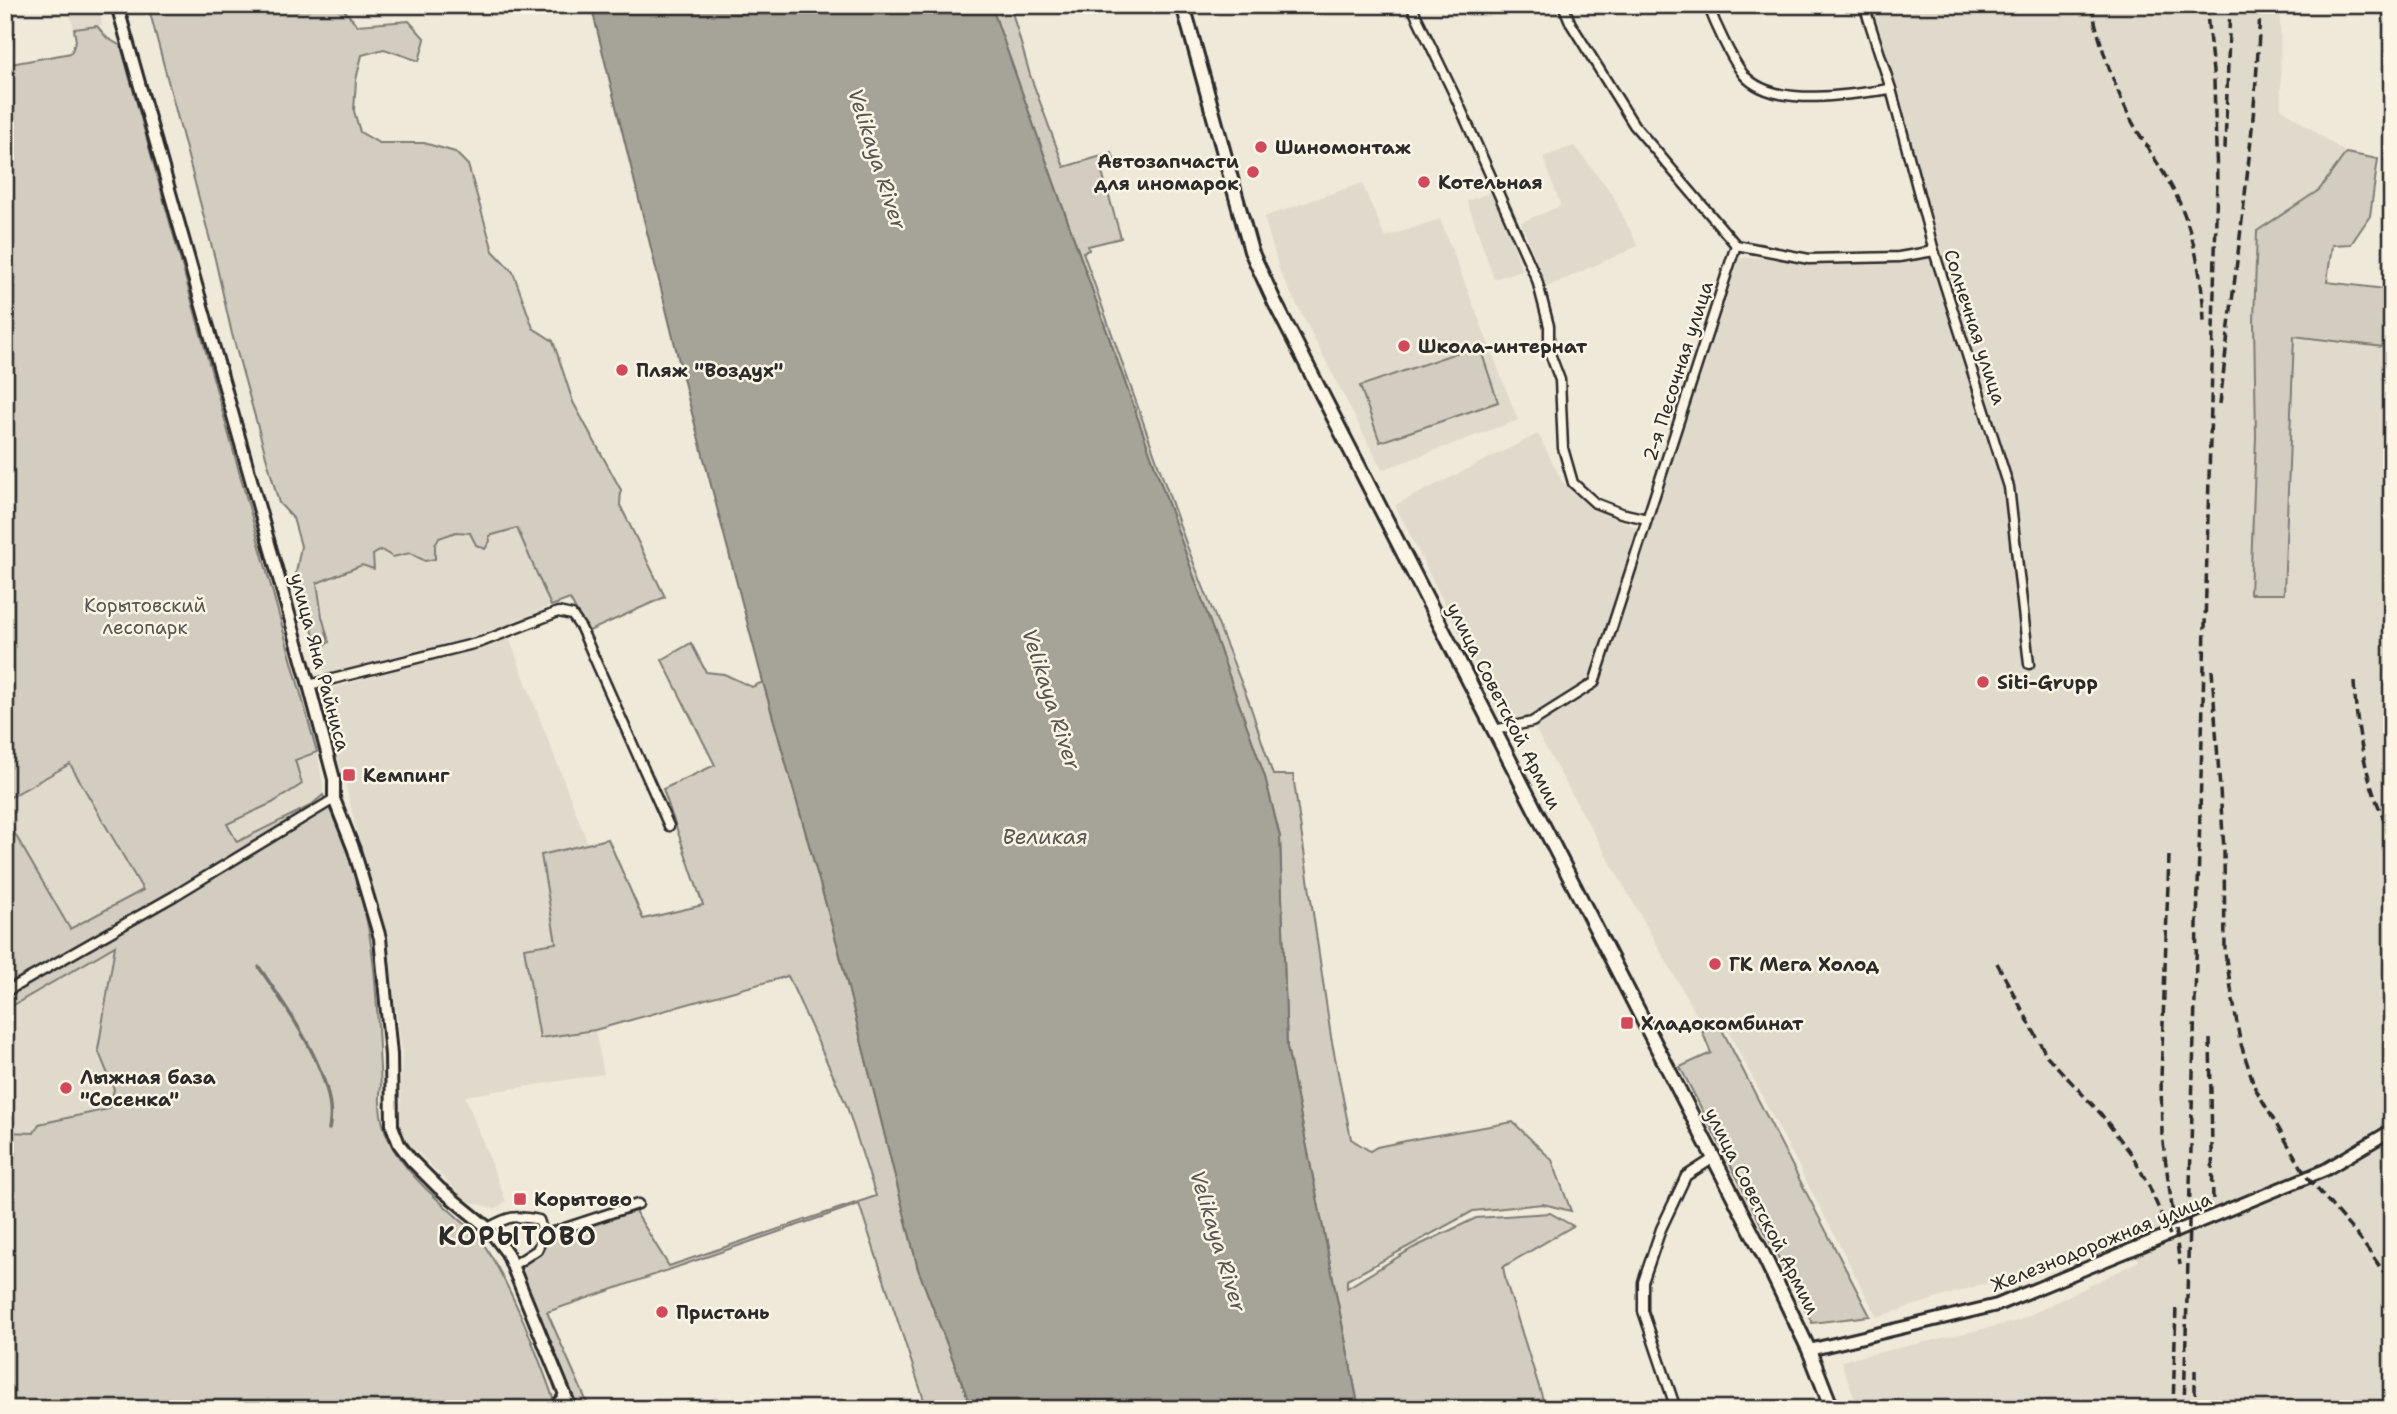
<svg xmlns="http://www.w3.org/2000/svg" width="2397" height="1414" viewBox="0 0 2397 1414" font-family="'Shantell Sans',sans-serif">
	<rect width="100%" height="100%" fill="#efe9da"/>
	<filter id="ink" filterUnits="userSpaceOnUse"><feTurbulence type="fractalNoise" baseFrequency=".0143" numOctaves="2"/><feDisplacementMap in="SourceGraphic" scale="14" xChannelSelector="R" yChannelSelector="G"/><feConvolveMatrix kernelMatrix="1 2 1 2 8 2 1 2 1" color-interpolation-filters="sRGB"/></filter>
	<g filter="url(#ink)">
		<g fill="#e0dacc">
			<path d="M68 5H99L102 25 74 29Z"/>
			<path d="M1872 5H2280L2281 108 2346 153 2319 190 2257 232 2254 322 2256 437 2251 594H2284L2294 336 2392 348V1409H1858L1841 1361 2018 1321 2139 1261 2128 1239 1877 1317 1722 1019 1703 1026 1531 722 1506 726 1395 505 1538 434 1562 481 1574 494 1608 515 1638 528 1648 525 1735 258 1942 254Z"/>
			<path d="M1574 146 1611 192 1638 246 1547 287 1521 222 1561 206 1543 157Z"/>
			<path d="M1362 183 1385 237 1440 219 1518 420 1382 470 1280 272 1264 217Z"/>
			<path d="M1495 191 1522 270 1494 279 1467 201Z"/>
			<path d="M517 528 551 606 473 638 325 676 318 650 329 642 317 583 362 565 381 550 393 557 435 545 439 538 456 532 470 533 476 545 488 536Z"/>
			<path d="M509 638 588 844 541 855 556 943 524 949 540 1038 595 1030 604 1074 465 1096 506 1201 496 1209 467 1201 408 1143 400 1123 402 1051 390 969 346 787 318 692Z"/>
			<path d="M317 752 323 784V795L319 800 236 842 227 824 272 803 302 784 295 759Z"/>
			<path d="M70 764 143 890 70 930 5 817V800Z"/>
			<path d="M115 945 98 1050 114 1089 109 1109 39 1124 34 1133 5 1132V1010Z"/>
		</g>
		<g fill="#d2cdc0" stroke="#7e7c76" stroke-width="2">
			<path d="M148 5H340L357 25 409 21 425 39 419 61 384 49 362 55 356 80 354 111 360 132 379 143H424L455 152 468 165 493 251 513 272 533 328 553 341 573 402 621 490 620 505 665 597 587 632 570 599 551 606 517 528 489 536 490 541 485 549 476 545 470 533 456 532 439 538 435 545V559L425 561 410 553 393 557 381 550 373 555 374 569 362 565 317 583 322 616 329 642 318 650 296 573 301 546 293 518 279 503 232 334 215 259Z"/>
			<path d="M991 5H1010L1030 75 1064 167 1112 153 1116 164 1101 169 1121 238 1088 246 1089 250 1083 252 1187 546 1249 702 1273 775H1293L1331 1037 1351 1139 1370 1151 1377 1147 1420 1138 1513 1122 1552 1160 1571 1211 1543 1204 1473 1211 1347 1280V1288L1413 1248 1476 1218 1550 1213 1573 1226 1503 1267 1506 1282 1546 1409H1359L1287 1047 1280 837 1265 777Z"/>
			<path d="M97 26 107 38 121 46 317 752 295 760 302 784 272 803 227 824 237 842 310 806 323 795C346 841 366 901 372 952 378 996 378 1042 381 1086 372 1144 417 1181 457 1217 466 1225 477 1233 483 1243 514 1291 538 1355 557 1409H5V1132L34 1133 39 1124 109 1109 114 1089 98 1050 115 946 5 1010V817L70 929 143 890 70 764 5 800V65L71 53 76 41 74 29Z"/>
			<path d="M2346 153 2378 159 2370 216 2351 244 2332 245 2327 282 2392 290V348L2294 336 2284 594H2250L2256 437 2254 322 2257 231 2319 190Z"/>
			<path d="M1479 345 1498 402 1380 442 1360 386Z"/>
			<path d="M691 643 706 672 724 674 752 687 763 682 838 947 918 1269 972 1409H927L859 1204 547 1312 590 1409H579L519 1270 550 1240 635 1211 669 1266 876 1196 846 1104 788 976 595 1030 540 1038 524 948 556 943 541 855 608 839 643 919 703 905 663 789 715 765 662 660Z"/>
			<path d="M1719 1024 1870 1316 1812 1323 1680 1067 1711 1053 1702 1031Z"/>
		</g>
		<path fill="#a6a399" stroke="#75736d" stroke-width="2" d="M591 5H991L1265 777 1280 837 1287 1047 1359 1409H972L918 1269 838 947 763 682 688 398Z"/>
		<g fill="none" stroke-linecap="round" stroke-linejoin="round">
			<path stroke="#75736d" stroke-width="3.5" d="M259 967C286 1007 340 1080 329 1129"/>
			<defs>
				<g id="minor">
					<path d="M1411 5 1455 96 1537 280 1549 326V351L1560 380 1563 448 1573 483 1595 503 1621 513 1647 519"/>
					<path d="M1563 5 1571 24 1634 125 1736 245"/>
					<path d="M1708 5C1716 26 1730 56 1743 74 1773 110 1850 94 1891 89"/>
					<path d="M1864 5 1891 89 1934 251 2009 487 2029 664"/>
					<path d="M1736 245 1809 259 1899 257 1934 251"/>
					<path d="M309 685 481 642 558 612 572 615 581 628 669 826"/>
					<path d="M1494 730 1532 722 1594 683 1736 245"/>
					<path d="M5 992 174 896 334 799"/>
					<path d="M488 1228C509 1216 514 1215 539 1220L544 1235 537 1250 512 1266"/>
					<path d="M544 1235 638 1204"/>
					<path d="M552 1409 565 1394"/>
					<path d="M1676 1409 1643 1311V1282L1661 1229 1686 1176 1714 1158"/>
				</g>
				<g id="tertiary">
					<path d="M117 5 309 685 334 779V799L354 850 380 938 391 1055 392 1126 399 1144 412 1161 439 1188 488 1228 507 1253 571 1409"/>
					<path d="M1809 1350 1997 1305 2325 1170 2392 1130"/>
				</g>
				<path id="primary" d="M1183 5 1251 251 1275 303 1762 1252 1809 1350 1832 1409"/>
			</defs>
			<use href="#minor" stroke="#2b2b2b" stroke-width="13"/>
			<use href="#tertiary" stroke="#2b2b2b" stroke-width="16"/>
			<use href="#primary" stroke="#2b2b2b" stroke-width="18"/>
			<use href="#minor" stroke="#fcf5e5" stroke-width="8"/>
			<use href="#tertiary" stroke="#fcf5e5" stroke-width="10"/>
			<use href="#primary" stroke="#fcf5e5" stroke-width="12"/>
			<g stroke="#2b2b2b" stroke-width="3.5" stroke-dasharray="10 5" stroke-linecap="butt">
				<path d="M2091 5C2100 46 2115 90 2135 127 2150 153 2169 178 2181 206 2196 242 2203 284 2204 322"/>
				<path d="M2225 149 2230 5"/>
				<path d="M2220 404C2234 272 2256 139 2260 5"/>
				<path d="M2212 670 2224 850 2225 953 2240 1041 2255 1088 2307 1177 2360 1239 2392 1283"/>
				<path d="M2354 682C2357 736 2367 788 2392 836"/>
				<path d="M2169 856 2161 1078 2162 1135 2180 1265"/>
				<path d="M1997 963 2047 1056 2101 1114 2132 1155 2149 1186 2170 1235"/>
				<path d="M2210 1039 2213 1203"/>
				<path d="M2173 1409 2176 1305"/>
				<path d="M2184 1409 2217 180 2214 81 2206 5"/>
				<path d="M2195 1409V1370"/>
			</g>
		</g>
	</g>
	<g fill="#d1495b" stroke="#fcf5e5" stroke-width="2.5">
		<circle cx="1261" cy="147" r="7"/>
		<circle cx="1253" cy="172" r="7"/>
		<circle cx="1424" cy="182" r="7"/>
		<circle cx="1404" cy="346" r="7"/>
		<circle cx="622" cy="370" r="7"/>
		<circle cx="1983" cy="682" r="7"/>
		<rect x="342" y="768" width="14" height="14" rx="3.5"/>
		<circle cx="1715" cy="964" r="7"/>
		<rect x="1620" y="1016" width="14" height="14" rx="3.5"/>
		<circle cx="66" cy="1088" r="7"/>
		<rect x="513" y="1192" width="14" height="14" rx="3.5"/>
		<circle cx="662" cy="1312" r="7"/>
	</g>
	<g text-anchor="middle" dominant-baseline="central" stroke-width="5" stroke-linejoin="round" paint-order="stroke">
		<g font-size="19" font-weight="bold" fill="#2b2b2b" stroke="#fcf5e5" text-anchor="start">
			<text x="1275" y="147">Шиномонтаж</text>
			<text x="1239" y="161" text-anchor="end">Автозапчасти<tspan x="1239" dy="22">для иномарок</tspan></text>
			<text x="1438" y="182">Котельная</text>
			<text x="1418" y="346">Школа-интернат</text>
			<text x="636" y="370">Пляж "Воздух"</text>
			<text x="1997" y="682">Siti-Grupp</text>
			<text x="363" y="775">Кемпинг</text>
			<text x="1729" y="964">ГК Мега Холод</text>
			<text x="1641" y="1023">Хладокомбинат</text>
			<text x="80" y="1077">Лыжная база<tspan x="80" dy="22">"Сосенка"</tspan></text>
			<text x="534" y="1199">Корытово</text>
			<text x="676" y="1312">Пристань</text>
		</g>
		<g font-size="19" fill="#2b2b2b" stroke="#fcf5e5">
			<text transform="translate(1975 327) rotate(72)">Солнечная улица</text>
			<text transform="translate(1678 371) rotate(-72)">2-я Песочная улица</text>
			<text transform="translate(320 662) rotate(75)">улица Яна Райниса</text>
			<text transform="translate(1504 706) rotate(63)">улица Советской Армии</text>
			<text transform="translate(1762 1211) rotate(63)">улица Советской Армии</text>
			<text transform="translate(2101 1242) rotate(-22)">Железнодорожная улица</text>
		</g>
		<g font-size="19" fill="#555450" stroke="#fcf5e5">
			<text x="145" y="605">Корытовский<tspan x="145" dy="22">лесопарк</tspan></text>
		</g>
		<g font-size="21" font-style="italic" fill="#565552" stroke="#fcf5e5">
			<text transform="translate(877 159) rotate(72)">Velikaya River</text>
			<text transform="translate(1051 699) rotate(72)">Velikaya River</text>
			<text x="1045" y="837">Великая</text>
			<text transform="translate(1218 1241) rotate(73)">Velikaya River</text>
		</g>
		<g font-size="26" font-weight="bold" letter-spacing="2" fill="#2b2b2b" stroke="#fcf5e5">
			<text x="518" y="1235">КОРЫТОВО</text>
		</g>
	</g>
	<rect width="2397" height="1414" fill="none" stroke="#fcf5e5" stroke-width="28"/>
	<rect x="14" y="14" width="2369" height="1386" fill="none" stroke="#2b2b2b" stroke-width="2.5" filter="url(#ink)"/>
</svg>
